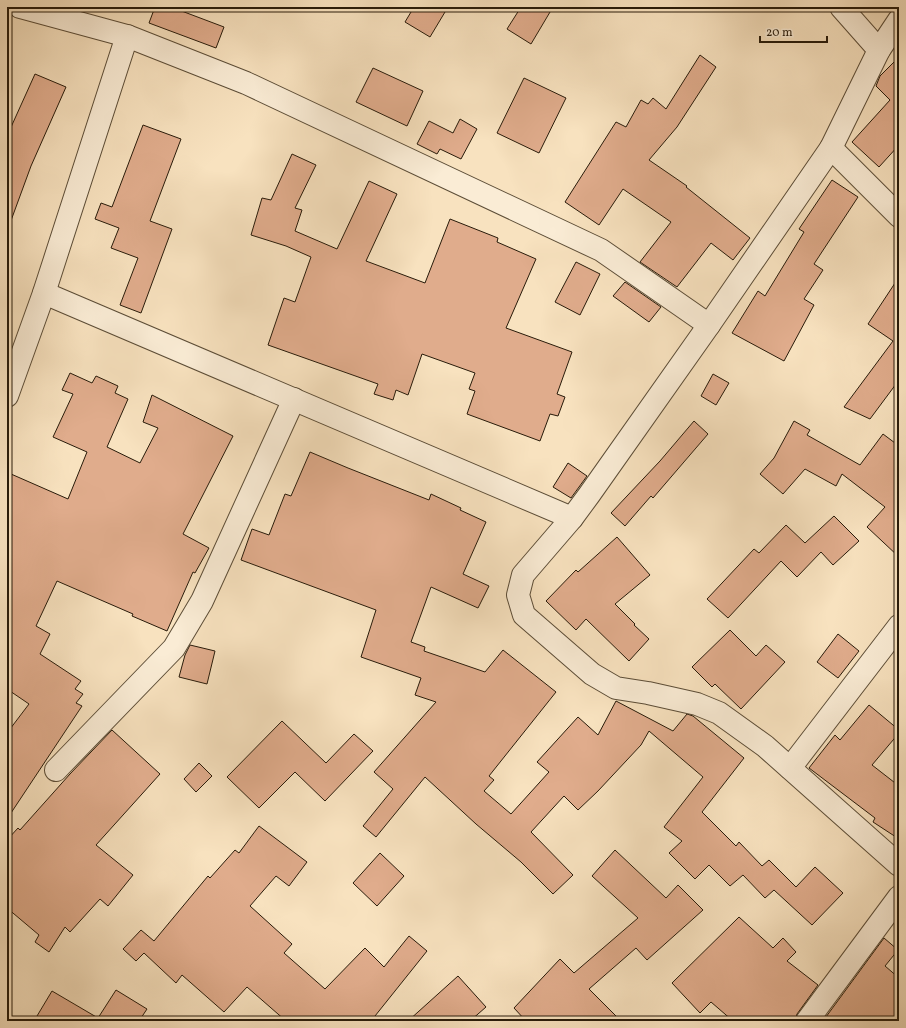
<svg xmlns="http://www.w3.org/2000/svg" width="906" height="1028" viewBox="0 0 906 1028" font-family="Vollkorn,serif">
	<rect width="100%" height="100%" fill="#f8e2bf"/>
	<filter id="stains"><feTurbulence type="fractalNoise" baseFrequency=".005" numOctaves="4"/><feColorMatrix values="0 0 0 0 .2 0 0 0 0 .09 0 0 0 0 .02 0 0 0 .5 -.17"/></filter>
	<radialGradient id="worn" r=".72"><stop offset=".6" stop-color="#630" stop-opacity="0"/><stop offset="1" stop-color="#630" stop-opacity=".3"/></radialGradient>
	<g fill="#e0ac8c" stroke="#281b0a">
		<path d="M155 7H171L224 27 216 48 149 23Z"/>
		<path d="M414 7H448L430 37 405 22Z"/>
		<path d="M521 7H553L531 44 507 29Z"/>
		<path d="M700 55 716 67 677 127 649 160 687 186 686 187 750 238 733 260 711 243 677 287 640 262 671 222 623 189 599 225 565 202 616 122 626 127 641 100 648 104 653 98 666 109Z"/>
		<path d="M899 57V145L879 167 852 142 890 100 876 86 880 76Z"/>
		<path d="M373 68 423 91 407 126 356 102Z"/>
		<path d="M35 74 66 87 31 166 9 226 7 225V136Z"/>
		<path d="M524 78 566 98 539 153 497 133Z"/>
		<path d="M460 119 477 129 461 159 440 149 437 154 417 144 429 121 453 133Z"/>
		<path d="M143 125 181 139 150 221 172 229 141 313 120 305 138 258 111 248 119 228 95 219 101 203 112 207Z"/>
		<path d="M292 154 316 165 295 208 302 210 295 231 337 249 369 181 397 194 366 261 425 283 450 219 498 238 497 242 536 259 506 328 572 352 557 394 565 397 558 416 550 414 540 441 467 414 475 391 469 389 475 373 422 354 408 395 396 390 393 400 374 394 378 384 268 345 284 298 295 302 311 257 286 246 251 235 262 198 271 200Z"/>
		<path d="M832 180 858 197 814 264 823 270 804 299 814 305 784 361 732 333 758 291 765 296 804 232 799 229Z"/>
		<path d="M576 262 600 274 580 315 555 302Z"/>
		<path d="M899 277V380L870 419 844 407 893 341 868 324Z"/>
		<path d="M625 282 661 307 649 322 613 296Z"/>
		<path d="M70 373 92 383 96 376 118 386 115 393 128 399 107 447 140 463 158 428 143 422 152 395 233 436 183 534 209 548 195 573 193 572 167 631 132 616 133 614 57 581 36 626 50 634 40 654 81 681 75 689 83 694 76 703 82 706 7 819V733L29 704 7 689V483L11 474 68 499 87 452 53 437 73 394 62 390Z"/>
		<path d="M713 374 729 383 716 405 701 396Z"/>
		<path d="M694 421 708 434 653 498 651 496 625 526 611 513 660 461Z"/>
		<path d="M794 421 810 430 807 435 860 465 883 434 899 446V557L867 527 885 507 842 474 836 486 805 469 783 494 760 474 774 458Z"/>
		<path d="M310 452 348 468 429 500 431 494 461 508 460 510 486 522 463 574 489 586 478 608 431 587 411 642 425 647 424 651 485 672 503 650 556 692 489 776 494 780 484 791 511 814 549 772 537 762 578 717 598 735 616 701 673 731 687 714 693 716 744 758 702 812 736 846 739 842 762 866 769 860 796 887 815 867 843 893 812 925 774 890 765 898 743 875 730 886 709 865 695 879 669 853 682 841 664 827 703 777 649 731 641 745 598 791 578 810 564 796 531 832 573 875 553 894 521 862 476 824 425 777 376 837 363 826 393 789 374 772 436 702 415 695 421 678 361 657 376 610 241 560 252 529 269 535 285 494 291 496Z"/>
		<path d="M568 463 587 476 571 498 553 487Z"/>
		<path d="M834 516 859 541 833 565 821 552 797 577 781 561 728 618 707 599 754 549 759 553 786 525 805 543Z"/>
		<path d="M617 537 650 575 615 604 635 624 634 625 649 639 629 661 586 619 576 630 546 601 576 570 578 572Z"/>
		<path d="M730 630 756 656 766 645 785 662 741 709 715 684 712 687 692 667Z"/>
		<path d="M838 634 859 651 838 678 817 662Z"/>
		<path d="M190 645 215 651 207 684 179 677 185 655Z"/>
		<path d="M869 705 899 730V733L872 765 899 786V839L873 822 875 818 809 768 835 735 840 740Z"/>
		<path d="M282 721 326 763 354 734 373 751 325 801 295 772 259 808 227 777Z"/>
		<path d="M112 730 160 774 96 845 133 875 108 906 100 899 70 932 65 927 49 952 35 942 39 935 7 908V840L18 828 20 830 70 774Z"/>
		<path d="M199 763 212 776 196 792 184 779Z"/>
		<path d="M259 826 307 862 289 886 276 876 250 906 292 944 284 953 325 989 365 948 384 967 409 936 427 951 371 1021H286L247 987 224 1012 182 975 176 983 144 953 136 961 123 949 141 930 154 941 208 876 210 878 235 850 239 853Z"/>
		<path d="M615 850 666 898 678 885 703 910 647 960 636 948 589 989 621 1021H526L514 1008 560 959 574 973 638 918 592 876Z"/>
		<path d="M380 853 404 876 377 906 353 883Z"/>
		<path d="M739 917 773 948 783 938 796 952 787 961 818 985 797 1014 795 1021H733L711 1002 700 1013 672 983Z"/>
		<path d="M884 938 898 950 885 966 899 978V1011L890 1021H823Z"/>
		<path d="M458 976 486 1007 470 1021H408Z"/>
		<path d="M116 990 147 1009 139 1021H34L52 991 98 1018Z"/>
	</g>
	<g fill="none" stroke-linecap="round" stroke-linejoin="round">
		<defs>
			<g id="minor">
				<path d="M20 7 127 36 246 83 601 250 709 325"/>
				<path d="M841 7 879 50"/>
				<path d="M899 20 879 50 831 148 709 325 589 495 572 518 523 575 518 595 524 615 592 674 616 688 648 693 697 704 719 713 765 746 899 865"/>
				<path d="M831 148 899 216"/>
				<path d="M44 293 572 518"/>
				<path d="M7 396 44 293 127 36"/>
				<path d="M790 768 899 626"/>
				<path d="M56 770 174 648 202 601 294 399"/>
				<path d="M807 1021 899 897"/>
			</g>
		</defs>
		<use href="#minor" stroke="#5c4d37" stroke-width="24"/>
		<use href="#minor" stroke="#faecd5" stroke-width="22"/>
	</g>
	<rect width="906" height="1028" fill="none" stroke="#f8e2bf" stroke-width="24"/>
	<rect x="8" y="8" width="890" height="1012" fill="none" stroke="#281b0a" stroke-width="2"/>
	<rect x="12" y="12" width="882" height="1004" fill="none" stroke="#281b0a"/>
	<path d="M760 36v6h67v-6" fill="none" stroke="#281b0a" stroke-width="2"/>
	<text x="766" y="36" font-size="12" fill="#281b0a" stroke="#faecd5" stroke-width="3" paint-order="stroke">20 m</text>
	<rect width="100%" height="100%" filter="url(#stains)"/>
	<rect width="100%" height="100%" fill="url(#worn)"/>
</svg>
